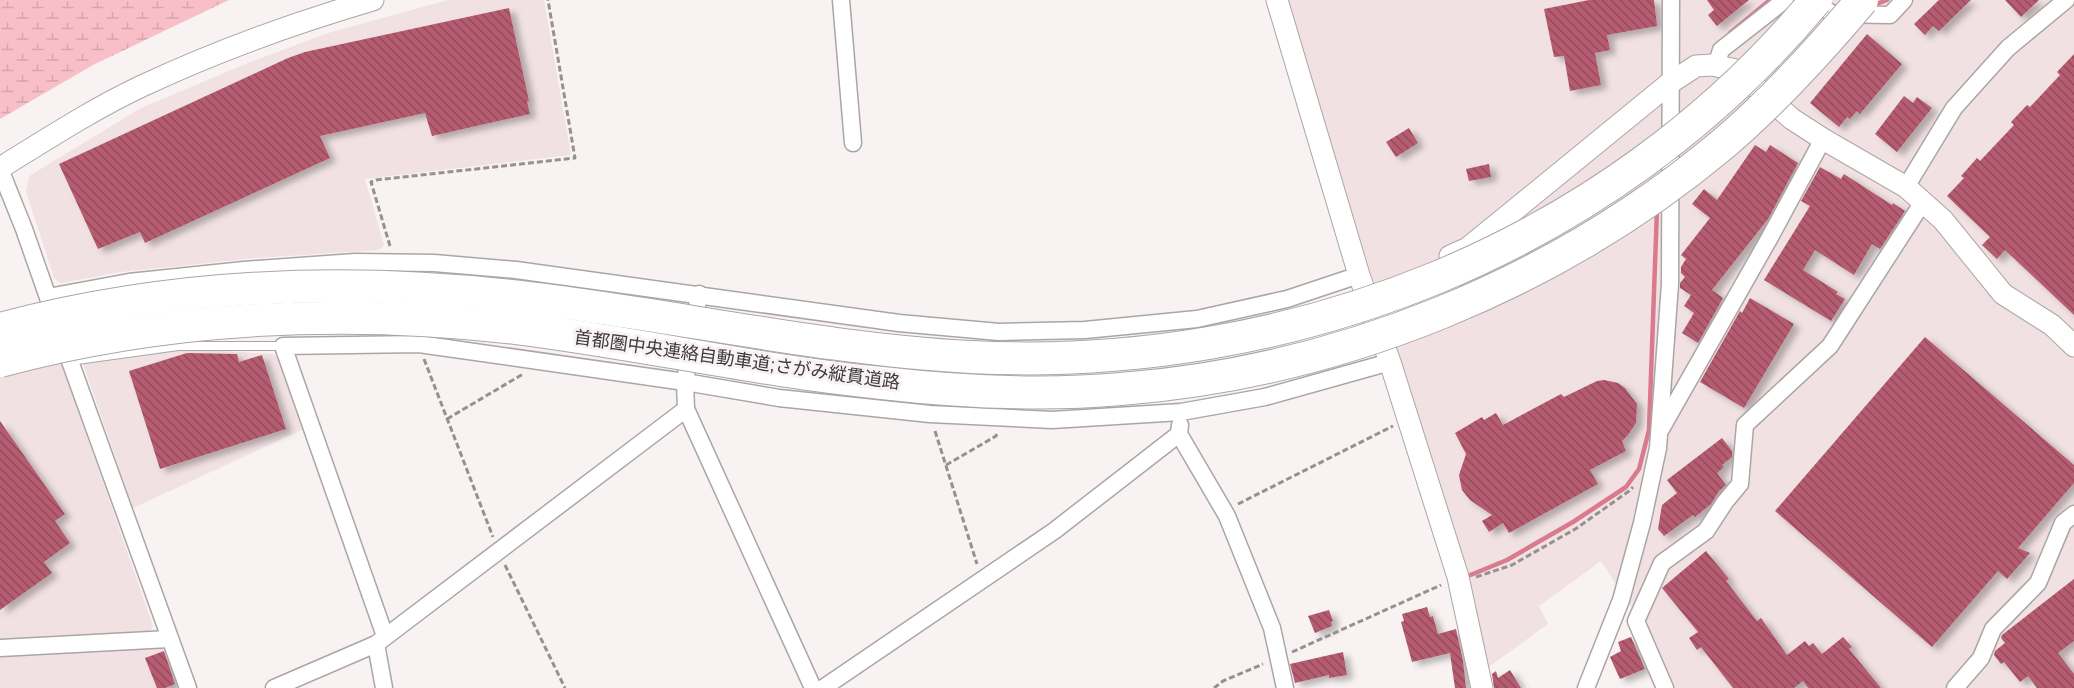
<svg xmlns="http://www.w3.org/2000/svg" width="2074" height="688" viewBox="0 0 2074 688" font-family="Arial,'Noto Sans JP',sans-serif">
	<defs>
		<pattern id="wetland-marsh" width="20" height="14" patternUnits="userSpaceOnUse" patternTransform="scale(1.5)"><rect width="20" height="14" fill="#f9bfc8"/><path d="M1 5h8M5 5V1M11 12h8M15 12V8" fill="none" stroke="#d6a5ad"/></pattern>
		<pattern id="building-back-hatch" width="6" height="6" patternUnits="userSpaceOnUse" patternTransform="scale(1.5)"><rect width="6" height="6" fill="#b65b70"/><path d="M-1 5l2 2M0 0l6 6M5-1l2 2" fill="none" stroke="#954c5d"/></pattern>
		<filter id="shadow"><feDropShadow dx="6" dy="4" stdDeviation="3" flood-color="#0004"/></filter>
	</defs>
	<rect width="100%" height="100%" fill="#f9f2f3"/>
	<g fill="#f1e1e3">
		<path d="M448 0H544L571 155 365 179 384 245 379 250 257 258 121 272 61 283 54 278 26 192 29 176 141 108 243 65 328 33Z"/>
		<path d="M1286 0H2074V688H1670L1627 598 1619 589 1601 561 1539 606 1548 624 1483 671 1397 357Z"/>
		<path d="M186 349 272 354 278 357 306 428 133 508 83 364Z"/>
		<path d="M61 362 153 626 148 635 0 643V377Z"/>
		<path d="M162 647 177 688H0V654Z"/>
	</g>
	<path fill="url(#wetland-marsh)" d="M0 0H229L93 65 0 119Z"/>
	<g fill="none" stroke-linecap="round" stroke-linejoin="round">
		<g stroke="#d97a8e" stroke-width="4.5">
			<path d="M1874 5 1887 0"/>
			<path d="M1730 33 1770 0"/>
			<path d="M1468 576 1507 560 1573 522 1626 487 1639 469 1649 430 1657 209"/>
		</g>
	</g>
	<g fill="url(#building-back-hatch)" filter="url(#shadow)">
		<path d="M1589 0H1654L1657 26 1607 35 1610 50 1595 53 1601 85 1570 91 1564 56 1554 57 1544 9Z"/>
		<path d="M1707 0H1749L1717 26 1708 15 1714 10Z"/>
		<path d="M1939 0H1971L1939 31 1933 26 1925 35 1914 24Z"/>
		<path d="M2005 0H2039L2021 17Z"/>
		<path d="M509 8 529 101 527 102 530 114 432 136 425 113 320 136 330 158 145 243 140 232 98 249 59 164 288 58 305 52Z"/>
		<path d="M1867 34 1902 64 1860 114 1857 111 1850 119 1847 117 1839 127 1810 103Z"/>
		<path d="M2074 54V315L2005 250 1997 259 1982 245 1990 237 1947 196 1964 178 1961 176 1977 158 1980 161 2014 125 2011 122 2027 105 2030 107 2060 75 2057 72Z"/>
		<path d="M1904 96 1913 103 1917 97 1932 108 1897 152 1875 134Z"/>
		<path d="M1409 128 1418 143 1396 157 1386 142Z"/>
		<path d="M1755 145 1766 152 1770 145 1798 163 1768 219 1712 290 1723 298 1698 343 1682 333 1694 313 1684 306 1691 295 1680 288V283L1685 277 1681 273V267L1686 259 1681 255 1710 218 1692 204 1704 189 1717 200Z"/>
		<path d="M1489 164 1491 177 1469 181 1466 169Z"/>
		<path d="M1820 167 1841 179 1844 174 1892 205 1893 203 1905 211 1880 249 1872 244 1854 275 1815 250 1803 270 1838 292 1836 294 1845 299 1831 321 1764 280 1810 206 1801 201Z"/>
		<path d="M1750 298 1794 324 1744 408 1700 382 1740 311 1742 313Z"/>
		<path d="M1925 337 2074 465V483L2018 548 2030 553 2007 579 1998 571 1932 647 1775 511Z"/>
		<path d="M187 353 237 354 239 362 262 355 286 429 160 469 129 371Z"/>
		<path d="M1604 380 1618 383 1625 388 1637 404 1636 423 1628 435 1622 441 1626 451 1590 470 1598 484 1509 533 1503 523 1489 532 1482 521 1492 515 1470 500 1462 490 1459 475 1466 454 1455 433 1482 417 1484 420 1496 413 1503 425 1561 394 1564 397 1597 381Z"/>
		<path d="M0 421 65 514 55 521 70 543 44 562 52 573 0 610Z"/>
		<path d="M1722 438 1732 451V457L1722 465 1724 467 1717 473 1726 485 1719 491 1711 504 1695 517 1693 515 1664 536 1658 529 1662 505 1677 493 1667 480Z"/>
		<path d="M1706 551 1729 579 1726 581 1757 621 1761 618 1787 655 1805 641 1809 646 1813 643 1822 654 1843 637 1852 647 1849 649 1881 688H1808L1803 681 1794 688H1733L1701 647 1697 650 1689 638 1698 632 1662 588Z"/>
		<path d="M2074 579V641L2058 653 2074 674V688H2037L2028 676 2020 682 2004 662 2001 664 1994 655 1995 651 2005 643 2001 638 2002 635Z"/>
		<path d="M1427 607 1430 617 1433 616 1438 634 1456 629 1463 661 1466 688H1455L1450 653 1412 662 1401 622 1404 621 1402 614Z"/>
		<path d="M1329 610 1333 621 1331 622 1332 626 1315 633 1308 616Z"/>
		<path d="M1631 637 1645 669 1620 679 1610 657 1621 651 1618 642Z"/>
		<path d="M164 651 175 684 165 688H157L145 658Z"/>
		<path d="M1343 652 1347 675 1329 678V675L1295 683 1290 664Z"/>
		<path d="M1510 670 1521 688H1494L1492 674 1496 671 1498 678Z"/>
	</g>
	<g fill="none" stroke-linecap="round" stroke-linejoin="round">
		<defs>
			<path id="service" d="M70 361 178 346H283"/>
			<g id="minor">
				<path d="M841 0 853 143"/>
				<path d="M1810 0 1833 14 1890 15 1904 0"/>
				<path d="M1716 66 1721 50 1785 0"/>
				<path d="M0 169 24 229 51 306"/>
				<path d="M1906 187 1954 108 2008 48 2066 0"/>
				<path d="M699 294 685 382 686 409 813 688"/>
				<path d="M48 297 129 282 244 270 355 262 434 263 516 270 899 323 999 332 1085 330 1197 319 1287 299 1359 275"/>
				<path d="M62 339 188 688"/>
				<path d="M1180 425 1179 434 1227 516 1272 628 1285 688"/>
				<path d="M1661 429 1769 239 1823 139"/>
				<path d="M385 636 283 346 419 344 685 382 779 398 930 414 1052 420 1181 412 1265 397 1390 362"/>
				<path d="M376 644 384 688"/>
				<path d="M0 648 169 639"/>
				<path d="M274 688 376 644 686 409"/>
				<path d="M823 688 1054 531 1179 434"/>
				<path d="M1586 688 1621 600 1642 523 1658 448 1670 284 1671 0"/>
				<path d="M1665 688 1636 621 1662 563 1706 531 1725 502 1740 484 1745 425 1830 346 1923 202"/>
				<path d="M1955 688 1981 658 1993 629 2038 583 2063 523 2074 514"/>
			</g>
			<g id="tertiary">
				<path d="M1277 0 1359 275 1390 362 1458 577 1482 688"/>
				<path d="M0 168C47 139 93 109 142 86 217 51 294 23 373 0"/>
				<path d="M1450 256 1468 248 1670 83 1696 66 1712 65 1736 70 1792 119 1823 139 1906 187 1943 220 2003 294 2052 325 2074 346"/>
				<path d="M1374 320 1419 303 1450 283"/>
			</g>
		</defs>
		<use href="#service" stroke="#aba5a6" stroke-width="10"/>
		<use href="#minor" stroke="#aba5a6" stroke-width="19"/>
		<use href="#tertiary" stroke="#aba5a6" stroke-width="23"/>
		<g stroke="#959091" stroke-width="3" stroke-dasharray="6 3" stroke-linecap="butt">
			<path d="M390 246 371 182 376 180 575 158 548 0"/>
			<path d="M424 359 493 537"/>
			<path d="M447 419 523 374"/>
			<path d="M935 431 977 564"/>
			<path d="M946 465 996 436 997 433"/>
			<path d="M1238 504 1393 426"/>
			<path d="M505 565 565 688"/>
			<path d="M1476 577 1512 565 1577 528 1629 491 1633 487"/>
			<path d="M1292 652 1441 585"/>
			<path d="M1214 688 1223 681 1263 664"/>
		</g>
		<use href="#service" stroke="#fff" stroke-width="8"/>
		<use href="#minor" stroke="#fff" stroke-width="16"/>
		<use href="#tertiary" stroke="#fff" stroke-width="21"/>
		<defs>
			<g id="motorway-bridge">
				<path d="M0 329C169 284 347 277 520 297 671 314 819 349 971 357 1291 373 1609 249 1816 0"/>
				<path d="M0 361C166 316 345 308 516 328 638 343 759 371 882 383 961 392 1041 396 1121 389 1339 372 1556 284 1723 144 1774 101 1819 51 1862 0"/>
			</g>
		</defs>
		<use href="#motorway-bridge" stroke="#aba5a6" stroke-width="34" stroke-linecap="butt"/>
		<use href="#motorway-bridge" stroke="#fff" stroke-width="32"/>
	</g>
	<g text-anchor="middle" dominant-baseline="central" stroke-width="6" stroke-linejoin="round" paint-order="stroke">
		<g font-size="18" fill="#3d3a3b" stroke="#f9f2f3">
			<text transform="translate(737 360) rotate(8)">首都圏中央連絡自動車道;さがみ縦貫道路</text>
		</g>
	</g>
</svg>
